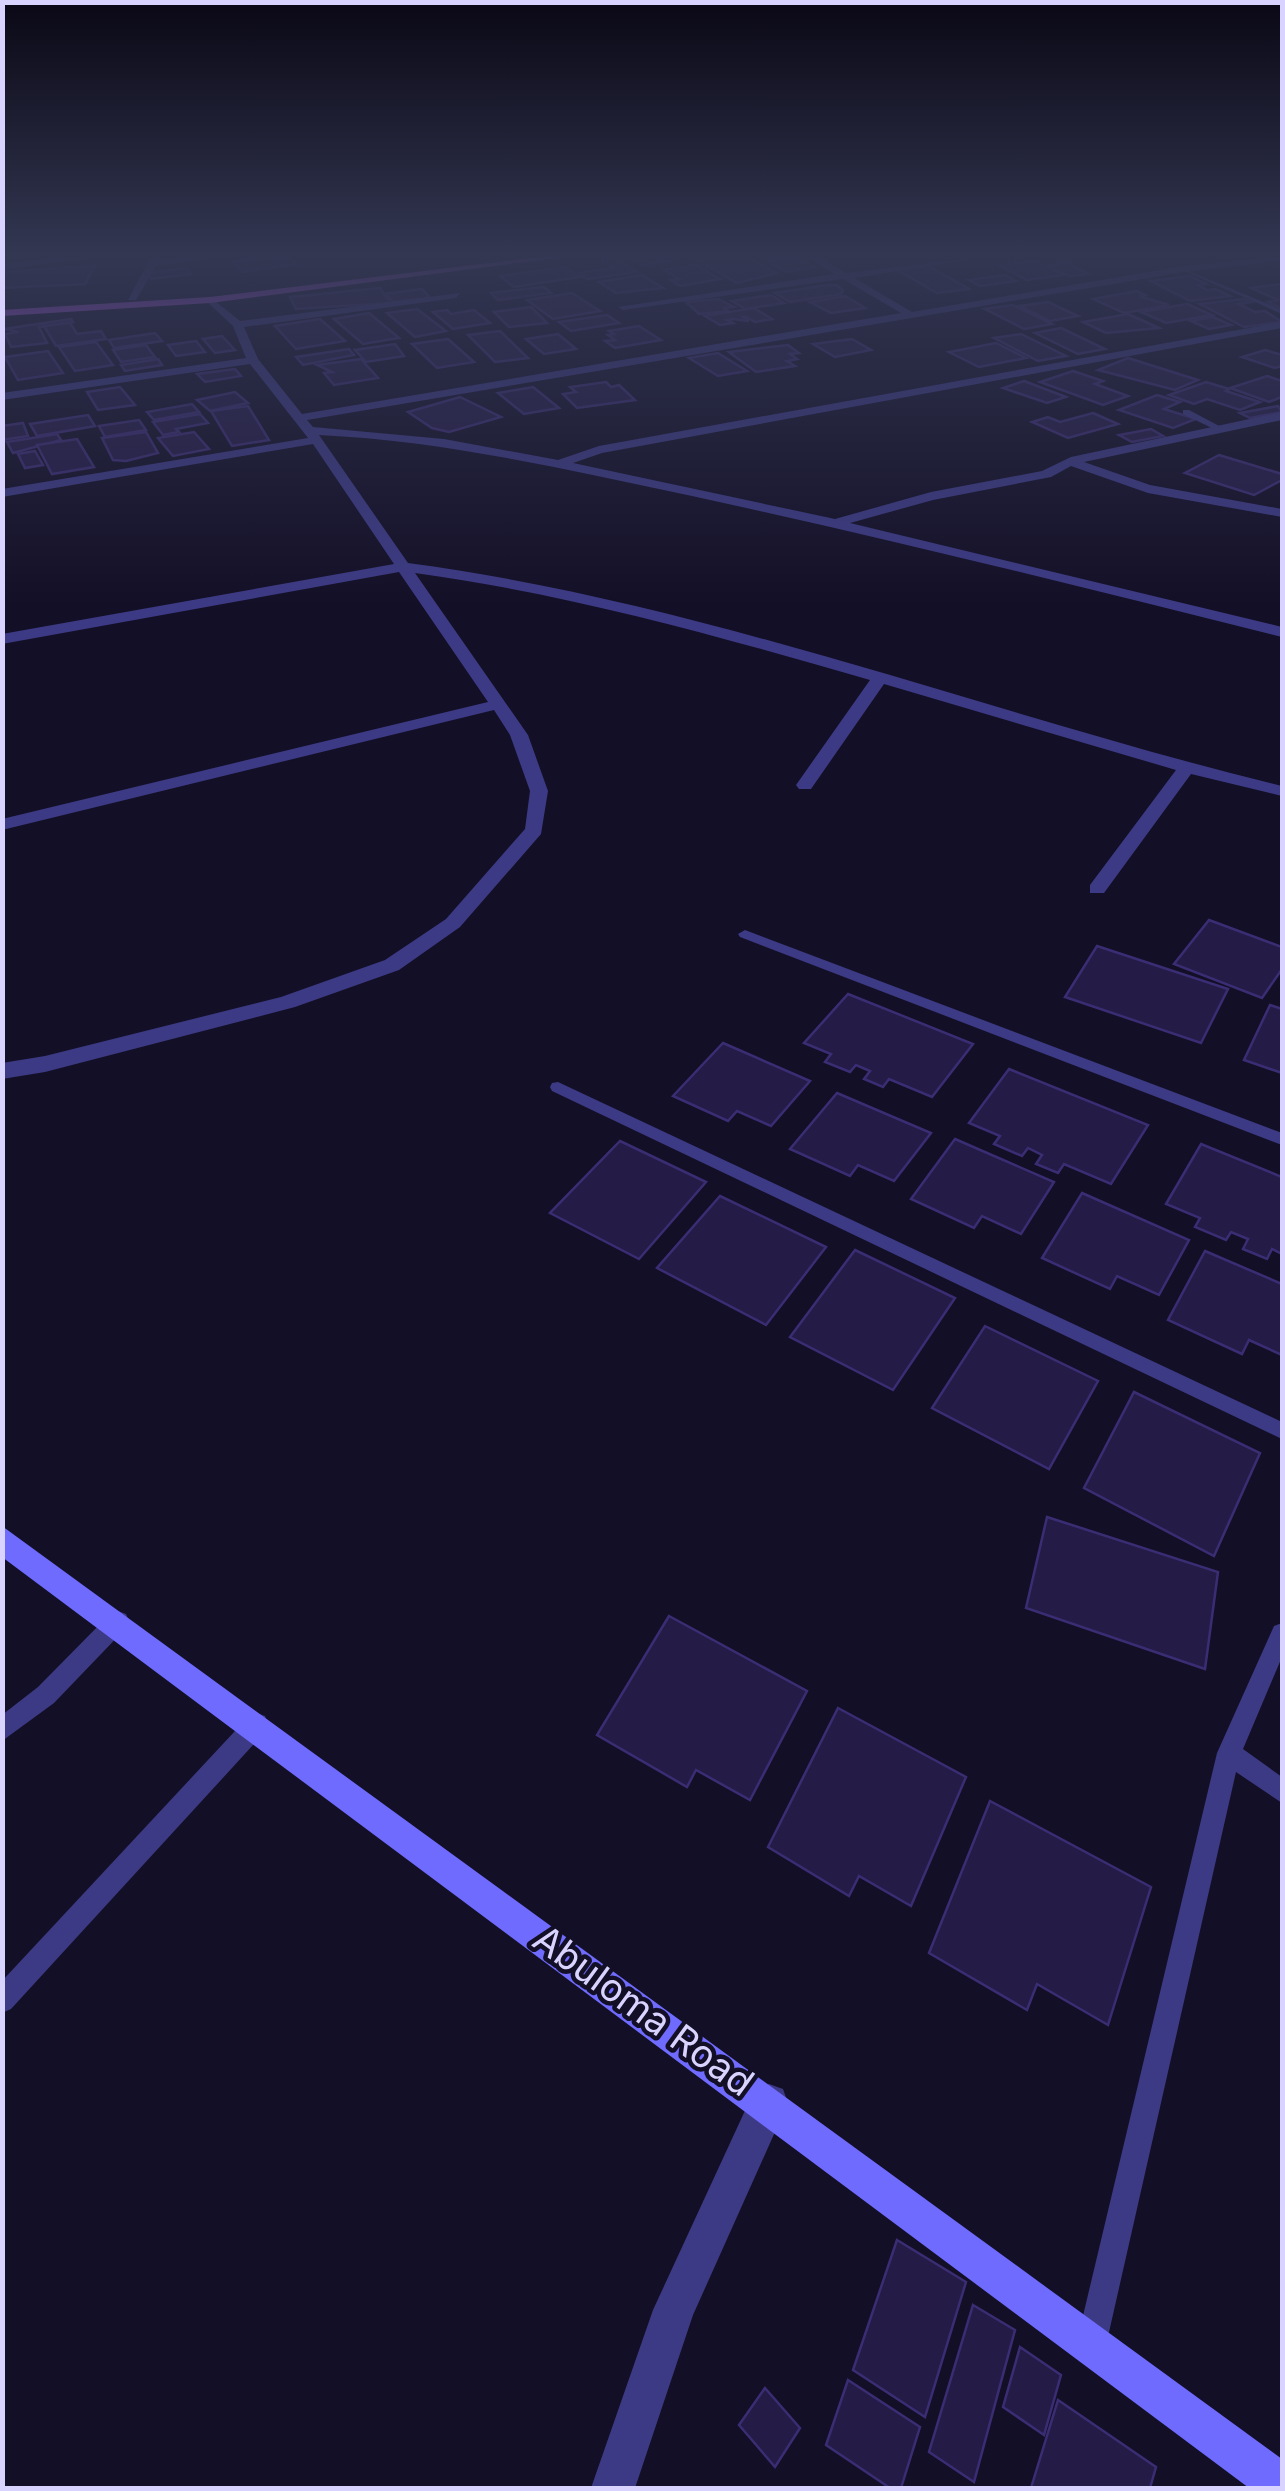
<svg xmlns="http://www.w3.org/2000/svg" width="1285" height="2491" viewBox="0 0 1285 2491" font-family="Inter,sans-serif">
	<rect width="100%" height="100%" fill="#130f26"/>
	<g fill="#241b47" stroke="#3b2d73" stroke-width="2.5">
		<path d="M272 257H289L297 264 243 272 233 262Z"/>
		<path d="M613 257 637 272 587 279 579 273 614 268 599 259Z"/>
		<path d="M626 257H675L679 259 642 265Z"/>
		<path d="M692 257H747L777 273 737 283Z"/>
		<path d="M795 257 815 267 787 272 762 258Z"/>
		<path d="M1036 261 1063 275 1027 280 1000 266Z"/>
		<path d="M1067 263 1089 274 1070 276 1048 266Z"/>
		<path d="M696 265 720 279 680 286 671 280 679 279 664 270Z"/>
		<path d="M95 266 85 284 2 288V272Z"/>
		<path d="M928 266 969 289 937 293 897 270Z"/>
		<path d="M565 267 580 277 514 287 500 276Z"/>
		<path d="M186 268 191 274 151 279 146 273Z"/>
		<path d="M642 275 663 288 616 293 599 282Z"/>
		<path d="M1005 275 1016 281 980 286 969 280Z"/>
		<path d="M1190 276 1206 284 1198 285 1207 290 1215 289 1230 296 1190 301 1151 281Z"/>
		<path d="M1281 284 1282 309 1268 302 1278 300 1251 288Z"/>
		<path d="M827 285H836L843 290 841 294 790 302 775 293Z"/>
		<path d="M544 287 551 293 498 300 491 293Z"/>
		<path d="M380 288 390 303 296 309 290 297Z"/>
		<path d="M422 289 430 298 393 302 385 294Z"/>
		<path d="M1137 291 1145 295 1139 296 1169 305 1124 313 1093 299Z"/>
		<path d="M572 293 600 311 553 319 527 300Z"/>
		<path d="M771 295 784 303 745 309 732 301Z"/>
		<path d="M845 296 865 308 831 313 810 302Z"/>
		<path d="M718 299 734 307 724 308 728 311 699 314 686 302Z"/>
		<path d="M1244 299 1251 302 1239 304 1255 312 1265 311 1282 322 1244 327 1200 304Z"/>
		<path d="M1048 302 1078 316 1050 321 1020 306Z"/>
		<path d="M1187 304 1212 315 1166 323 1141 312Z"/>
		<path d="M1013 305 1052 324 1024 329 985 309Z"/>
		<path d="M531 307 547 323 509 327 494 312Z"/>
		<path d="M754 308 772 319 755 322 747 317H743L749 321 733 319 727 320 733 323 720 325 705 316Z"/>
		<path d="M417 309 446 331 415 337 387 313Z"/>
		<path d="M447 310 451 314 474 310 490 323 453 329 433 312Z"/>
		<path d="M369 313 399 338 363 344 334 319Z"/>
		<path d="M1128 314 1159 328 1106 333 1083 322Z"/>
		<path d="M607 315 619 323 571 331 559 322Z"/>
		<path d="M1213 317 1231 325 1209 329 1191 321Z"/>
		<path d="M71 319 73 322 39 327 47 343 11 347 5 334 19 332 4 329Z"/>
		<path d="M320 319 345 341 296 349 275 326Z"/>
		<path d="M70 323 77 334 101 331 106 339 56 346 44 326Z"/>
		<path d="M639 326 661 340 615 348 605 341 615 340 608 335 614 334 609 331Z"/>
		<path d="M1061 328 1105 349 1078 354 1035 333Z"/>
		<path d="M500 331 528 358 495 362 468 335Z"/>
		<path d="M155 333 162 341 114 348 109 340Z"/>
		<path d="M558 334 576 349 544 354 526 339Z"/>
		<path d="M1021 334 1066 356 1038 361 994 338Z"/>
		<path d="M222 336 235 350 215 353 203 339Z"/>
		<path d="M448 339 474 362 437 368 412 344Z"/>
		<path d="M852 339 871 350 835 357 813 344Z"/>
		<path d="M196 341 205 352 176 356 168 345Z"/>
		<path d="M96 342 113 365 75 371 59 347Z"/>
		<path d="M996 343 1026 358 979 367 949 352Z"/>
		<path d="M395 344 404 356 366 362 355 350Z"/>
		<path d="M146 345 155 357 121 362 113 350Z"/>
		<path d="M788 345 799 353 790 354 797 359 787 361 795 366 756 372 729 352Z"/>
		<path d="M349 349 354 355 303 365 296 357Z"/>
		<path d="M1265 350 1282 355V366L1275 368 1242 357Z"/>
		<path d="M48 351 63 373 18 380 5 357Z"/>
		<path d="M718 353 747 371 718 376 689 358Z"/>
		<path d="M1128 358 1198 380 1175 390 1098 370Z"/>
		<path d="M158 359 162 365 125 371 121 365Z"/>
		<path d="M361 359 378 378 334 385 324 373 332 372 317 365Z"/>
		<path d="M235 369 241 376 205 382 197 374Z"/>
		<path d="M1073 371 1103 381 1095 384 1128 396 1103 405 1040 382Z"/>
		<path d="M1267 376 1282 381V397L1269 402 1230 388Z"/>
		<path d="M1024 381 1066 397 1047 403 1003 388Z"/>
		<path d="M606 382 611 387 619 385 635 400 577 408 563 394 576 392 570 387Z"/>
		<path d="M1206 382 1229 389 1226 391 1260 402 1240 410 1207 399 1194 404 1169 395Z"/>
		<path d="M120 387 135 405 98 410 87 392Z"/>
		<path d="M533 387 559 408 524 414 498 393Z"/>
		<path d="M235 392 248 403 210 411 197 400Z"/>
		<path d="M1157 395 1180 402 1164 409 1196 419 1173 428 1119 410Z"/>
		<path d="M460 397 501 417 449 432 432 428 408 412Z"/>
		<path d="M192 404 199 412 154 420 147 412Z"/>
		<path d="M248 406 269 440 232 446 211 411Z"/>
		<path d="M1278 406 1282 412 1250 418 1240 413Z"/>
		<path d="M1093 413 1118 424 1068 438 1032 422 1048 417 1060 422Z"/>
		<path d="M200 414 208 423 176 429 179 432 163 435 153 422Z"/>
		<path d="M88 415 95 426 37 436 30 424Z"/>
		<path d="M139 420 146 430 105 437 99 426Z"/>
		<path d="M23 423 28 436 2 440V426Z"/>
		<path d="M1151 429 1163 436 1132 442 1119 435Z"/>
		<path d="M146 432 158 453 126 461 113 460 102 438Z"/>
		<path d="M194 432 209 449 173 456 158 438Z"/>
		<path d="M57 434 61 440 13 453 7 442Z"/>
		<path d="M77 439 94 467 52 474 37 445Z"/>
		<path d="M35 451 43 465 25 468 18 454Z"/>
		<path d="M1219 455 1282 474V480L1254 495 1185 473Z"/>
		<path d="M1209 920 1282 947V969L1262 998 1174 964Z"/>
		<path d="M1097 946 1228 989 1201 1043 1065 997Z"/>
		<path d="M848 994 973 1044 932 1097 889 1079 883 1087 864 1079 870 1071 856 1065 850 1072 825 1062 831 1054 804 1043Z"/>
		<path d="M1270 1005 1282 1009V1073L1244 1060Z"/>
		<path d="M723 1043 810 1081 771 1126 737 1111 728 1121 673 1096Z"/>
		<path d="M1009 1069 1148 1125 1111 1184 1064 1164 1058 1173 1036 1164 1042 1155 1028 1148 1022 1156 994 1144 1000 1136 969 1123Z"/>
		<path d="M837 1093 931 1133 894 1181 858 1165 850 1176 790 1149Z"/>
		<path d="M955 1139 1054 1182 1021 1234 982 1216 974 1228 911 1199Z"/>
		<path d="M620 1141 706 1182 639 1259 550 1213Z"/>
		<path d="M1201 1144 1282 1177V1254L1272 1249 1267 1259 1243 1249 1248 1239 1231 1232 1226 1240 1195 1227 1200 1218 1166 1204Z"/>
		<path d="M1082 1193 1189 1240 1159 1295 1117 1276 1110 1289 1042 1258Z"/>
		<path d="M720 1196 826 1247 766 1325 657 1268Z"/>
		<path d="M855 1250 955 1298 893 1390 790 1337Z"/>
		<path d="M1205 1251 1282 1284V1355L1249 1340 1242 1354 1168 1320Z"/>
		<path d="M985 1326 1098 1381 1049 1469 932 1408Z"/>
		<path d="M1134 1392 1260 1453 1214 1556 1084 1488Z"/>
		<path d="M1047 1517 1218 1572 1205 1669 1026 1608Z"/>
		<path d="M669 1616 807 1691 750 1800 696 1770 687 1787 597 1735Z"/>
		<path d="M838 1708 966 1777 911 1906 859 1876 849 1896 768 1847Z"/>
		<path d="M990 1801 1151 1887 1108 2025 1037 1984 1027 2010 929 1953Z"/>
		<path d="M897 2240 966 2282 925 2417 853 2370Z"/>
		<path d="M973 2305 1015 2330 974 2482 929 2452Z"/>
		<path d="M1020 2347 1061 2375 1044 2435 1003 2407Z"/>
		<path d="M848 2380 920 2427 901 2488H890L826 2445Z"/>
		<path d="M765 2388 800 2428 775 2467 739 2425Z"/>
		<path d="M1058 2400 1156 2467 1150 2488H1031Z"/>
	</g>
	<g fill="none" stroke-linecap="round" stroke-linejoin="round">
		<g fill="#3d3a85" fill-rule="evenodd">
			<path d="M1182 268 1282 310V314L1182 270Z"/>
			<path d="M1183 410H1189L1225 429 1218 431 1183 414Z"/>
			<path d="M745 930 1282 1133V1145L740 937 738 934Z"/>
			<path d="M558 1082 1282 1422V1439L552 1091 550 1087 552 1083Z"/>
			<path d="M118 1611 126 1614 129 1621 126 1628 54 1703 2 1741V1715L38 1687 110 1614Z"/>
			<path d="M1282 1623V1657L1243 1749 1282 1777V1803L1236 1772 1107 2341 1102 2351 1092 2356 1082 2351 1077 2341 1217 1753 1274 1626Z"/>
			<path d="M257 1713 265 1716 268 1724 265 1732 11 2009 2 2013V1981L249 1716Z"/>
		</g>
		<g fill="#3d3a85" fill-rule="evenodd">
			<path d="M67 257H94L2 270V264Z"/>
			<path d="M151 257H161L159 260 219 257 156 266 136 300H128Z"/>
			<path d="M807 257H818L846 273 985 257 854 278 912 312 1184 266 1282 257V260L1184 272 307 420 313 427 444 439 558 460 599 446 1282 322V328L602 453 573 463 835 519 931 492 1042 471 1071 457 1282 412V420L1084 462 1150 485 1282 509V517L1148 493 1071 466 1051 477 933 500 850 523 1282 627V637C1086 588 890 539 692 496 568 470 446 441 319 435L408 563C707 603 991 715 1282 786V796L1191 774 1104 893H1090V885L1176 770 884 684 811 789H799L796 785 870 680C721 637 569 594 415 573L528 735 548 791 541 834 460 927 399 970 295 1007 45 1072 2 1079V1063L45 1056 281 997 385 960 446 919 525 829 530 791 510 735 494 710 2 830V819L488 702 399 572 2 644V634L394 564 313 444 2 497V489L308 438 250 364 2 400V393L246 358 233 326 205 300 210 297 240 321 460 293 456 298 244 327 258 359 302 414 901 313 843 279 623 310 618 307 834 274Z"/>
			<path d="M769 2084 783 2089 788 2103 693 2315 635 2488H591L653 2310 755 2089Z"/>
		</g>
		<path fill="#6f6bff" fill-rule="evenodd" d="M2 1526 1282 2459V2488H1249L2 1557Z"/>
		<path fill="#c25bff" fill-rule="evenodd" d="M538 257H563L210 303 2 316V310L210 297Z"/>
	</g>
	<linearGradient id="sky" x2="0" y2="1"><stop stop-color="#0a0815"/><stop offset="0.42" stop-color="#333752"/><stop offset="1" stop-color="#333752" stop-opacity="0"/></linearGradient>
	<rect width="1285" height="605" fill="url(#sky)"/>
	<g text-anchor="middle" dominant-baseline="central" stroke-width="9" stroke-linejoin="round" paint-order="stroke">
		<g font-size="38" fill="#d9d4ff" stroke="#130f26">
			<text transform="translate(644 2010) rotate(36)">Abuloma Road</text>
		</g>
	</g>
	<rect width="1285" height="2491" fill="none" stroke="#d9d4ff" stroke-width="10"/>
</svg>
